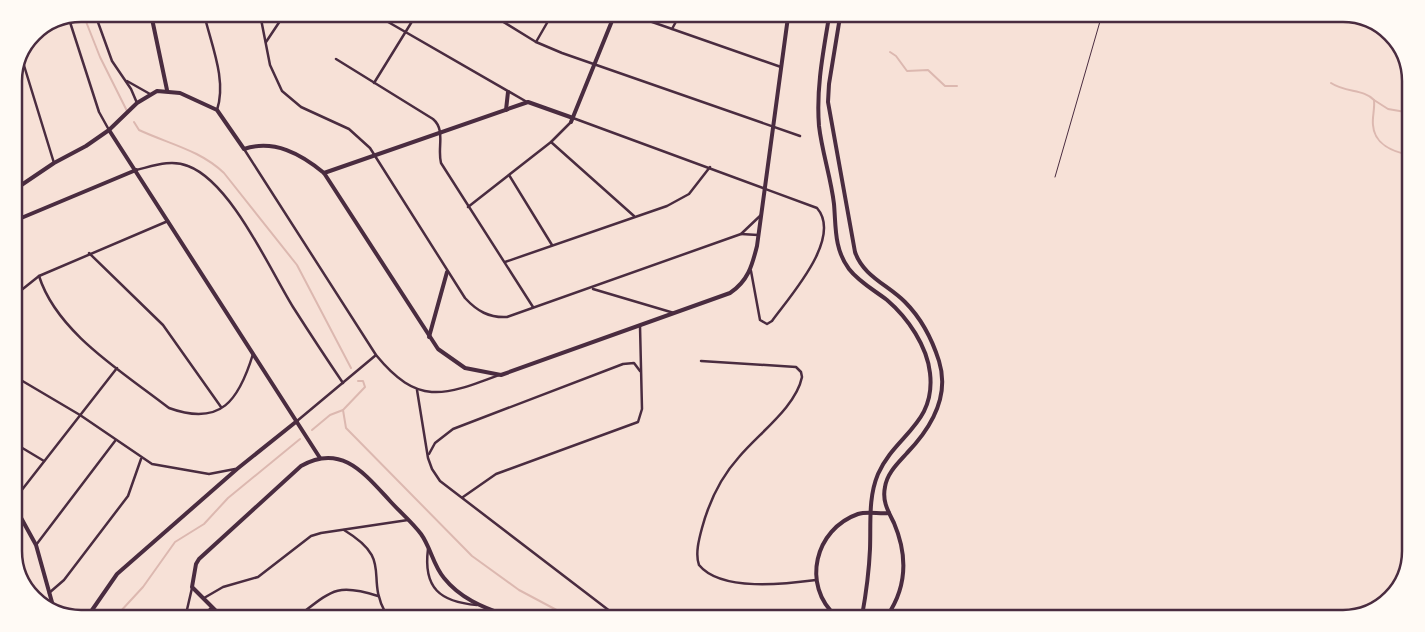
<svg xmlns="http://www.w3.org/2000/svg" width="1425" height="632" viewBox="0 0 1425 632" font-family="'Noto Sans',sans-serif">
	<rect width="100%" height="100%" fill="#f7e1d7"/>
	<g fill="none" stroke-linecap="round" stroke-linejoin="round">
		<g stroke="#dcb8b0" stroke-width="2">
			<path d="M83 14 100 57 127 111"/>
			<path d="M958 17 959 18"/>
			<path d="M890 52 896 56 907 71 928 70 945 86H957"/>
			<path d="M1331 83C1346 93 1364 89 1374 100 1375 109 1372 117 1373 125 1374 144 1393 152 1410 155"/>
			<path d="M1374 100 1388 109 1411 113"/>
			<path d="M134 122 139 130C169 144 200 150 224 173L297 265 351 368"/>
			<path d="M358 381H363L365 387 343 410 346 428 472 556 519 590 566 615"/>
			<path d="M312 430 330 415 343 410"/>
			<path d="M119 613 143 587 175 542 204 524 228 498 300 439"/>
		</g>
		<path stroke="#4a2c40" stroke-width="1" d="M1055 177 1101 18"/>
		<g stroke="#4a2c40" stroke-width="2.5">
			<path d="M95 14 112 61 131 89 137 103"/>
			<path d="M204 14C211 44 227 80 217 110"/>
			<path d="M260 14 270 65 282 91 301 107 349 129 370 148 465 298C477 311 489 318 507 317L741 234 761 215"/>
			<path d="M376 15 527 102"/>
			<path d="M492 15 536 42 562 53 800 136"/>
			<path d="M635 16 781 67"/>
			<path d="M69 19 99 112 109 130"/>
			<path d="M672 29 679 16"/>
			<path d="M266 42 284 15"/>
			<path d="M536 42 551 16"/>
			<path d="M22 59 54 163"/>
			<path d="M336 59 433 119C446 130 437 148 441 163L533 307"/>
			<path d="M127 81 150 94"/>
			<path d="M374 83 416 15"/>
			<path d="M573 118 817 208C843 238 790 296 772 321L767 324 760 320 751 271"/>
			<path d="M551 142 634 216"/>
			<path d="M244 149 376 355C418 406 443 396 499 375"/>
			<path d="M136 170C153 166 171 159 188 166 231 182 269 268 293 307 309 332 326 358 343 383"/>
			<path d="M509 175 552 245"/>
			<path d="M468 207 551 142 571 122"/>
			<path d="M741 234 758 235"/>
			<path d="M89 253 163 325 221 407"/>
			<path d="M505 262 667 206 689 194 710 167"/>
			<path d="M39 276C57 333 123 372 169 408 221 427 239 400 253 354"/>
			<path d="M593 289 674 313"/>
			<path d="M14 296 39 276 168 221"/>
			<path d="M701 361 796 367 801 372 802 377C796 407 758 434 739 457 721 477 709 502 702 528 699 539 695 554 699 565 721 592 786 584 816 580"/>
			<path d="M14 376 80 415 152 464 209 474 235 469"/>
			<path d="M417 390 428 458 432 469 440 481 615 615"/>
			<path d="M297 421 376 355"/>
			<path d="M14 443 44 461"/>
			<path d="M429 454 435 443 453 429 623 364 634 363 640 371"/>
			<path d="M463 497 496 474 638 422 642 409 640 326"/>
			<path d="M14 500 117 368"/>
			<path d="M344 530C395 561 364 575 386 614"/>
			<path d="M36 545 115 441"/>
			<path d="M428 549C423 588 440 602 477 605"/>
			<path d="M49 593 64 580 128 496 141 459"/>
			<path d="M204 598 223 587 258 577 311 536 321 533 408 520"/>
			<path d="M186 614 192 588"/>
			<path d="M205 614 211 608"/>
			<path d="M301 614C332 590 338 583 378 596"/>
		</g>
		<g stroke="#4a2c40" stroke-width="4">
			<path d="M151 14 167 90"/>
			<path d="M506 110 508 92"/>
			<path d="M571 122 614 16"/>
			<path d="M109 130 320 458"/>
			<path d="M324 173 528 102 573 118"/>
			<path d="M14 190 54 163 86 146 109 130 137 103 157 91 180 93 217 110 244 149C274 139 301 154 324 173L438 349 465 368 501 375 730 293C748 281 752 266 757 246L788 17"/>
			<path d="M14 221 136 170"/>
			<path d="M429 337 447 272"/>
			<path d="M14 505 36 545 55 613"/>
			<path d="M90 613 117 574 237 469 297 421"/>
			<path d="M219 614 192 587 196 564 199 559 301 466C341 443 364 473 390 501 400 512 412 522 421 534 431 548 433 565 444 578 460 598 482 607 505 615"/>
		</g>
		<g stroke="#4a2c40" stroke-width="4">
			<path d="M829 17C823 53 816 89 819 126 822 152 831 178 834 204 836 227 834 249 849 269 859 282 874 290 887 300 908 318 927 346 930 373 936 424 895 435 878 474 868 498 871 523 870 549 869 572 866 594 862 616"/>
			<path d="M840 17 829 84 828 102 855 252C863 276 888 285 905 302 921 318 932 339 939 361 950 396 931 428 907 453 898 463 887 473 885 487 882 501 888 511 894 523 908 556 907 587 887 616"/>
			<path d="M836 616C801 585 815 529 858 514 867 511 879 514 889 513"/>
		</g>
	</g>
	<path d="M0 0H1425V632H0ZM81 22H1343A59 59 0 0 1 1402 81V551A59 59 0 0 1 1343 610H81A59 59 0 0 1 22 551V81A59 59 0 0 1 81 22Z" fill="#fffaf5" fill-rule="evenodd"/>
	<path fill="none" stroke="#4a2c40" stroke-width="2.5" d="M81 22H1343A59 59 0 0 1 1402 81V551A59 59 0 0 1 1343 610H81A59 59 0 0 1 22 551V81A59 59 0 0 1 81 22Z"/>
</svg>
